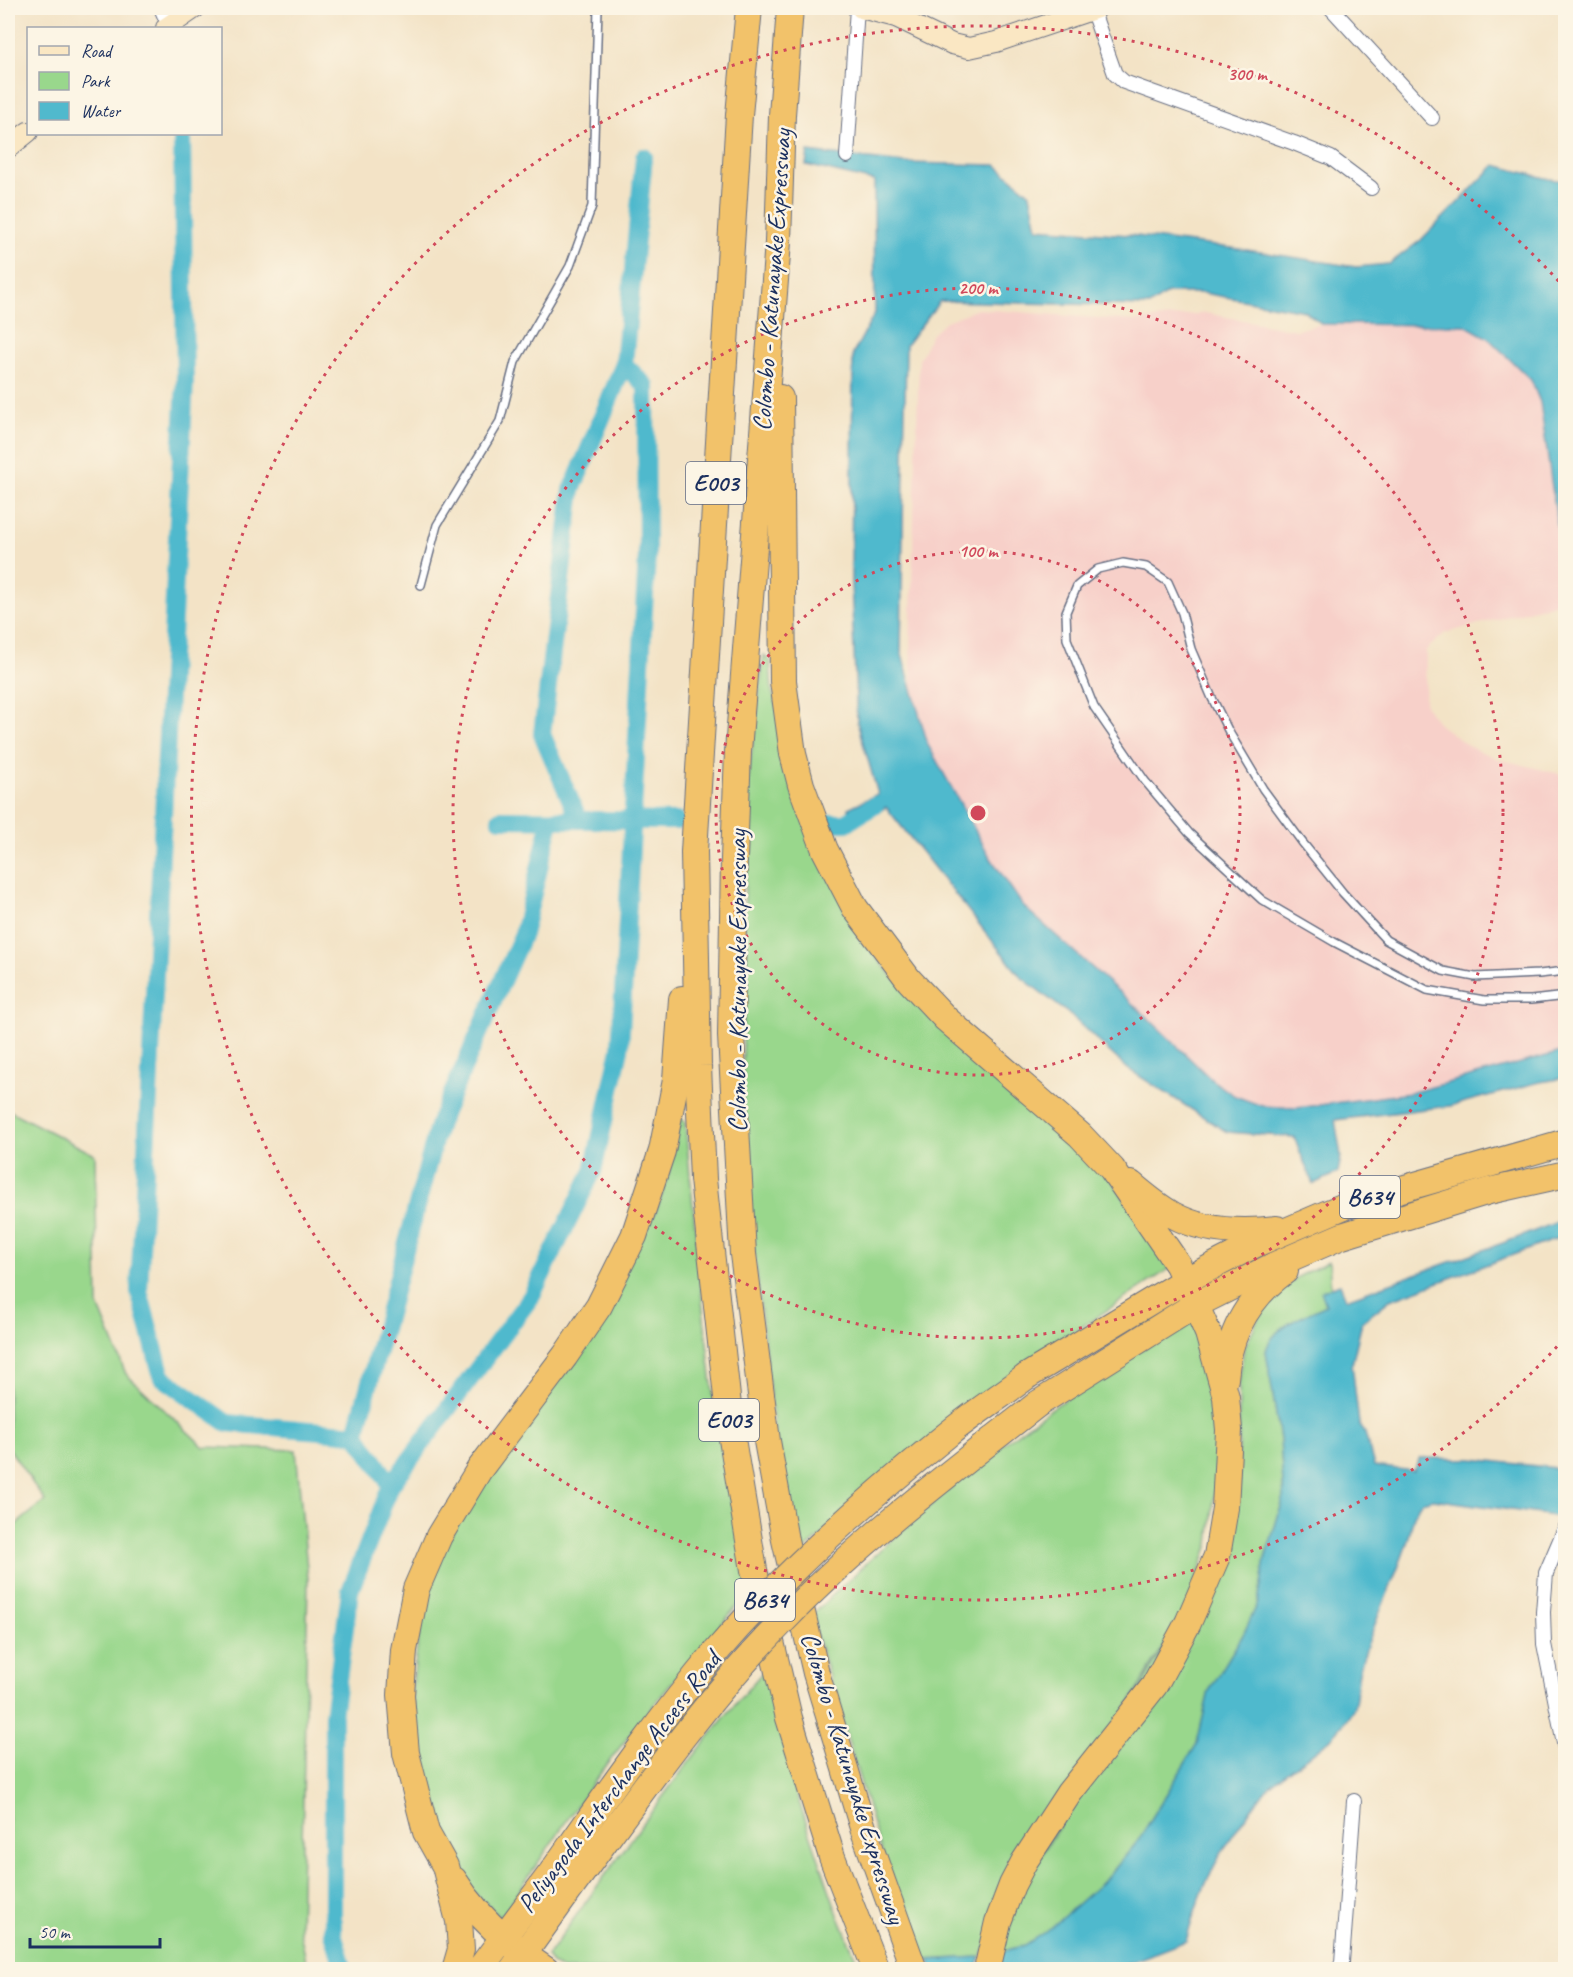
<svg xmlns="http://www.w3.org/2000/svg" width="1573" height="1977" viewBox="0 0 1573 1977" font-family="Caveat,sans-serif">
	<rect width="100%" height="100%" fill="#fcf5e5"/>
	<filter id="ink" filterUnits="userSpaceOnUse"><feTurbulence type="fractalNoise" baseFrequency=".0167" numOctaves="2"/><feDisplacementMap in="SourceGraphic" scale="12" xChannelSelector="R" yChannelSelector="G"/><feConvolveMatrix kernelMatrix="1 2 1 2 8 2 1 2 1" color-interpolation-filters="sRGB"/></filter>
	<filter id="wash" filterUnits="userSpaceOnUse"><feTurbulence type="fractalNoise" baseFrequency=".008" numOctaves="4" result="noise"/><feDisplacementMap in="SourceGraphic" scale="24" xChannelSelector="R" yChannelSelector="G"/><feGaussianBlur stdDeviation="1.35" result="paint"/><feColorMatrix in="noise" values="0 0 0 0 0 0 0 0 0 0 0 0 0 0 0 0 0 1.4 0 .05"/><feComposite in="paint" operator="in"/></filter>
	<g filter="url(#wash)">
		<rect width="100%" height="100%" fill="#f3e3c6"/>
		<path fill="#f7d0c9" d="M978 309 1136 321 1205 313 1296 330 1322 324 1465 325 1488 338 1531 380 1539 402 1565 585 1558 603 1445 633 1426 650 1425 705 1440 725 1470 747 1498 759 1565 775V1051L1410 1093 1297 1108 1262 1106 1235 1096 1212 1081 1145 1015 1023 906 990 857 928 745 912 685 910 645 919 360 932 334 946 321Z"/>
		<g fill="#99d78c" stroke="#5a8375" stroke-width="1.5">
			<path d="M764 655 770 661 772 692 858 932 874 955 895 979 1102 1166 1172 1267 1023 1366 795 1558 777 1457 742 1139 746 797Z"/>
			<path d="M8 1110 95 1155 98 1305 126 1374 204 1447 296 1450 308 1579 300 1933 308 1969H8V1531L45 1501 8 1447Z"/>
			<path d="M680 1117 685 1123 703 1310 717 1427 750 1591C710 1637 670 1684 632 1732 585 1791 543 1855 501 1918L463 1882 432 1818 416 1762 412 1689 422 1610 445 1544 652 1219C668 1187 674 1151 680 1117Z"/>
			<path d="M1329 1261 1331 1289 1327 1305C1305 1316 1272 1326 1266 1351L1280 1440 1284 1497 1265 1559 1258 1603 1243 1635 1209 1691 1197 1744 1138 1841 1108 1877 1052 1927 1025 1945 1001 1952 1015 1898 1073 1804 1234 1527 1239 1493V1383L1244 1349 1258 1319 1273 1297 1296 1278Z"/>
			<path d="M1185 1321 1196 1322 1217 1400 1219 1449 1209 1544 1187 1606 980 1957 922 1960 878 1841 811 1616C872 1557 934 1499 1001 1446 1059 1400 1123 1362 1185 1321Z"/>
			<path d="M767 1667 795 1790 837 1912 860 1969 562 1970 552 1964 547 1956C618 1858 687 1758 767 1667Z"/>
		</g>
		<g fill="#50b9cd" stroke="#367496" stroke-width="1.5">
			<path d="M808 152 904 163 996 165 1030 194 1037 228 1129 235 1247 250 1356 267 1389 264 1421 240 1495 165 1549 179 1565 181V579L1540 402 1531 380 1488 338 1465 325 1322 324 1305 311 1203 293H1168L1149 306 940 301 906 345 901 651 928 745 990 857 1023 906 1145 1015 1212 1080 1235 1096 1262 1106 1297 1108 1410 1093 1565 1051V1078L1540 1082 1450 1106 1335 1120 1341 1156 1338 1173 1313 1184 1294 1137 1227 1132 1128 1069 1069 1014 1021 977 886 807 858 824 848 808 878 794 857 722 851 582 853 354 875 313 874 181 806 165Z"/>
			<path d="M1565 1220V1237L1559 1238 1390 1300 1362 1322 1352 1364 1359 1424 1365 1433 1374 1466 1413 1471 1420 1458 1472 1459 1565 1469C1565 1484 1569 1505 1560 1517L1433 1499 1421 1502C1410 1519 1412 1531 1405 1549 1391 1590 1371 1626 1360 1669 1356 1681 1358 1697 1353 1709 1336 1743 1301 1759 1273 1783 1264 1790 1257 1802 1250 1811 1216 1856 1201 1887 1186 1941L1113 1969 998 1970 1001 1952 1025 1945 1052 1927 1108 1877 1138 1841 1197 1744 1209 1691 1243 1635 1258 1603 1265 1559 1284 1497 1280 1439 1266 1351C1272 1326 1305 1316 1326 1305L1321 1291 1340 1284 1346 1299 1514 1239 1560 1221Z"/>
			<path d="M980 1957 977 1969H933L929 1960Z"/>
		</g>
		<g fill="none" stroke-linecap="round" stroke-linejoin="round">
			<g stroke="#50b9cd" stroke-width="18">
				<path d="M182 134 185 380 139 1291 162 1377 227 1423 356 1434 391 1485 350 1591 333 1716V1933L344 1970"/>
				<path d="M500 819 677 821"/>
				<path d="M579 820 542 734 572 490 624 364 644 157"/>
				<path d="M827 823H846L875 805"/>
				<path d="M356 1434 439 1123 523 934 551 820"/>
				<path d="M391 1485 531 1297 593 1171 620 1049 647 555 646 386 624 364"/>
			</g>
		</g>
	</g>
	<g filter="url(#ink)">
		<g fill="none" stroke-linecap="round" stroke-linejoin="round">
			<defs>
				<g id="lane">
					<path d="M421 585 437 525 500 421 515 362 570 266 592 206 598 8"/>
					<path d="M1566 971 1539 974 1475 977 1443 971 1386 940 1343 893 1302 842 1263 789 1229 732 1212 698 1191 649 1182 613 1168 582 1146 567 1123 563 1098 569 1077 586 1066 612 1067 639 1094 707 1145 781 1189 833 1262 900 1334 942 1427 990 1484 1000H1531L1566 996"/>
				</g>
				<g id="street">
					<path d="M161 8 169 26"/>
					<path d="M1331 8 1432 118"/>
					<path d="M1092 9 1115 74 1124 82 1294 143 1331 158 1371 188"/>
					<path d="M847 156 857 8"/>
					<path d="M1566 1526 1546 1573 1543 1612 1544 1644 1566 1753"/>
					<path d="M1338 1970 1342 1962 1354 1801"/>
				</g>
				<g id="secondary">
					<path d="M861 8 896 17 952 44 969 48 996 42 1097 8"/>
					<path d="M166 28 195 8"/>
					<path d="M8 148 28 132"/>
				</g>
				<g id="highway">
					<path d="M749 8 739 115 694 852 698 1066 703 1179 731 1433 754 1570 789 1718 832 1857 876 1970"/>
					<path d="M790 8 782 115 778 242 738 751 734 859 731 1036 743 1254 767 1441 785 1540 816 1673 863 1828 914 1970"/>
					<path d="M780 398 783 681 793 754 801 785 825 850 855 908 909 980 946 1019 1080 1135 1112 1169 1178 1265 1208 1333 1226 1397 1229 1430 1225 1508 1217 1556 1188 1623 1154 1686 1069 1793 1024 1862 1012 1885 998 1922 987 1970"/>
					<path d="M1131 1184C1144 1195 1158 1207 1173 1215 1204 1232 1243 1233 1277 1229"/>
					<path d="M1027 1376 1184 1281 1258 1243 1349 1204 1566 1142"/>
					<path d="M1225 1379C1228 1334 1248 1298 1285 1271"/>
					<path d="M1039 1403 1195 1305 1277 1264 1342 1236 1489 1191 1566 1174"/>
					<path d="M454 1880C477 1917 510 1946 546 1970"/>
					<path d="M455 1970 461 1949 459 1921 445 1866 426 1832 406 1753 401 1695 404 1650 416 1589 439 1536 479 1470 565 1356 599 1306 634 1236 662 1151 676 1080 682 999"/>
					<path d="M479 1970 552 1872"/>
					<path d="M512 1970 571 1888"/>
				</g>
			</defs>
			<use href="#lane" stroke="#676e82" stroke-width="10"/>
			<use href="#street" stroke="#676e82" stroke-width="16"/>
			<use href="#secondary" stroke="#676e82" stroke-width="22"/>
			<use href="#highway" stroke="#676e82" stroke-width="28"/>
			<use href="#lane" stroke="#fff" stroke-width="7"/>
			<use href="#street" stroke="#fff" stroke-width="14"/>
			<use href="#secondary" stroke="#fae7c3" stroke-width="20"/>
			<use href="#highway" stroke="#f2c26a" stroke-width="26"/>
			<defs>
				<g id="highway-bridge">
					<path d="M552 1872C605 1797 656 1723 715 1653 784 1573 865 1501 947 1435 972 1414 1001 1396 1027 1376"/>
					<path d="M571 1888C638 1797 703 1702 783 1621 861 1540 951 1472 1039 1403"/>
				</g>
			</defs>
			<use href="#highway-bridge" stroke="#676e82" stroke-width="28" stroke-linecap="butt"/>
			<use href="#highway-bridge" stroke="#f2c26a" stroke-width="26"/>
		</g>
	</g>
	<g fill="none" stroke="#d1495b" stroke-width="3" stroke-dasharray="3 6">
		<circle cx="978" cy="813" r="262"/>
		<circle cx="978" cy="813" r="525"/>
		<path d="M1563 1340A787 787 0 1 1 1563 286"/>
	</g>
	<g text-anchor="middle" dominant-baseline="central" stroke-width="5" stroke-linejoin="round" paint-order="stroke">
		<g fill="#fcf5e5" stroke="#5e6a86" stroke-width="1.5">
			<rect x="686" y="462" width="60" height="42" rx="4.5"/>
			<rect x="1340" y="1176" width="60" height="42" rx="4.5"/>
			<rect x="699" y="1399" width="60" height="42" rx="4.5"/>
			<rect x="735" y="1579" width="60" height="42" rx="4.5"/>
		</g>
		<g font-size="24" font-weight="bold" fill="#1b2f5e">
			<text x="716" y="483">E003</text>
			<text x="1370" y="1197">B634</text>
			<text x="729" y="1420">E003</text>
			<text x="765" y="1600">B634</text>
		</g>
		<g font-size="26" fill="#1b2f5e" stroke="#fcf5e5">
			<text transform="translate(772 280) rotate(-86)">Colombo - Katunayake Expressway</text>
			<text transform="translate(737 981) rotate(-90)">Colombo - Katunayake Expressway</text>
			<text transform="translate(853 1778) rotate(73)">Colombo - Katunayake Expressway</text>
			<text transform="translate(619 1782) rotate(-53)">Peliyagoda Interchange Access Road</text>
		</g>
	</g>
	<circle cx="978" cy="813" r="9" fill="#d1495b" stroke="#fcf5e5" stroke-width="3"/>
	<g font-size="18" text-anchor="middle" font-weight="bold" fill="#d1495b" stroke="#fcf5e5" stroke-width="5" stroke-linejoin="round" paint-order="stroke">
		<text x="1247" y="80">300 m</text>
		<text x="978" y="294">200 m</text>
		<text x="978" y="557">100 m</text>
	</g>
	<rect width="1573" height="1977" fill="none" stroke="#fcf5e5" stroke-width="30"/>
	<rect x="27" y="27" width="195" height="108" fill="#fcf5e5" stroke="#a2a6af" stroke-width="1.5"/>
	<rect x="39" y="46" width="30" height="9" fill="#fae7c3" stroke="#a2a6af" stroke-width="1.5"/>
	<text x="81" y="57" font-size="18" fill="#1b2f5e">Road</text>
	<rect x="39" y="72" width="30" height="18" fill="#99d78c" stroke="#a2a6af" stroke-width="1.5"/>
	<text x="81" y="87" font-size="18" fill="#1b2f5e">Park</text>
	<rect x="39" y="102" width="30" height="18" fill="#50b9cd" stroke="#a2a6af" stroke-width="1.5"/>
	<text x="81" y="117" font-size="18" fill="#1b2f5e">Water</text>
	<path d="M30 1938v9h130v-9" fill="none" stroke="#1b2f5e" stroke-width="3"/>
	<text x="39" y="1938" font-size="18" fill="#1b2f5e" stroke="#fcf5e5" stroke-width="4.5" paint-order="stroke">50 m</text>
</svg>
